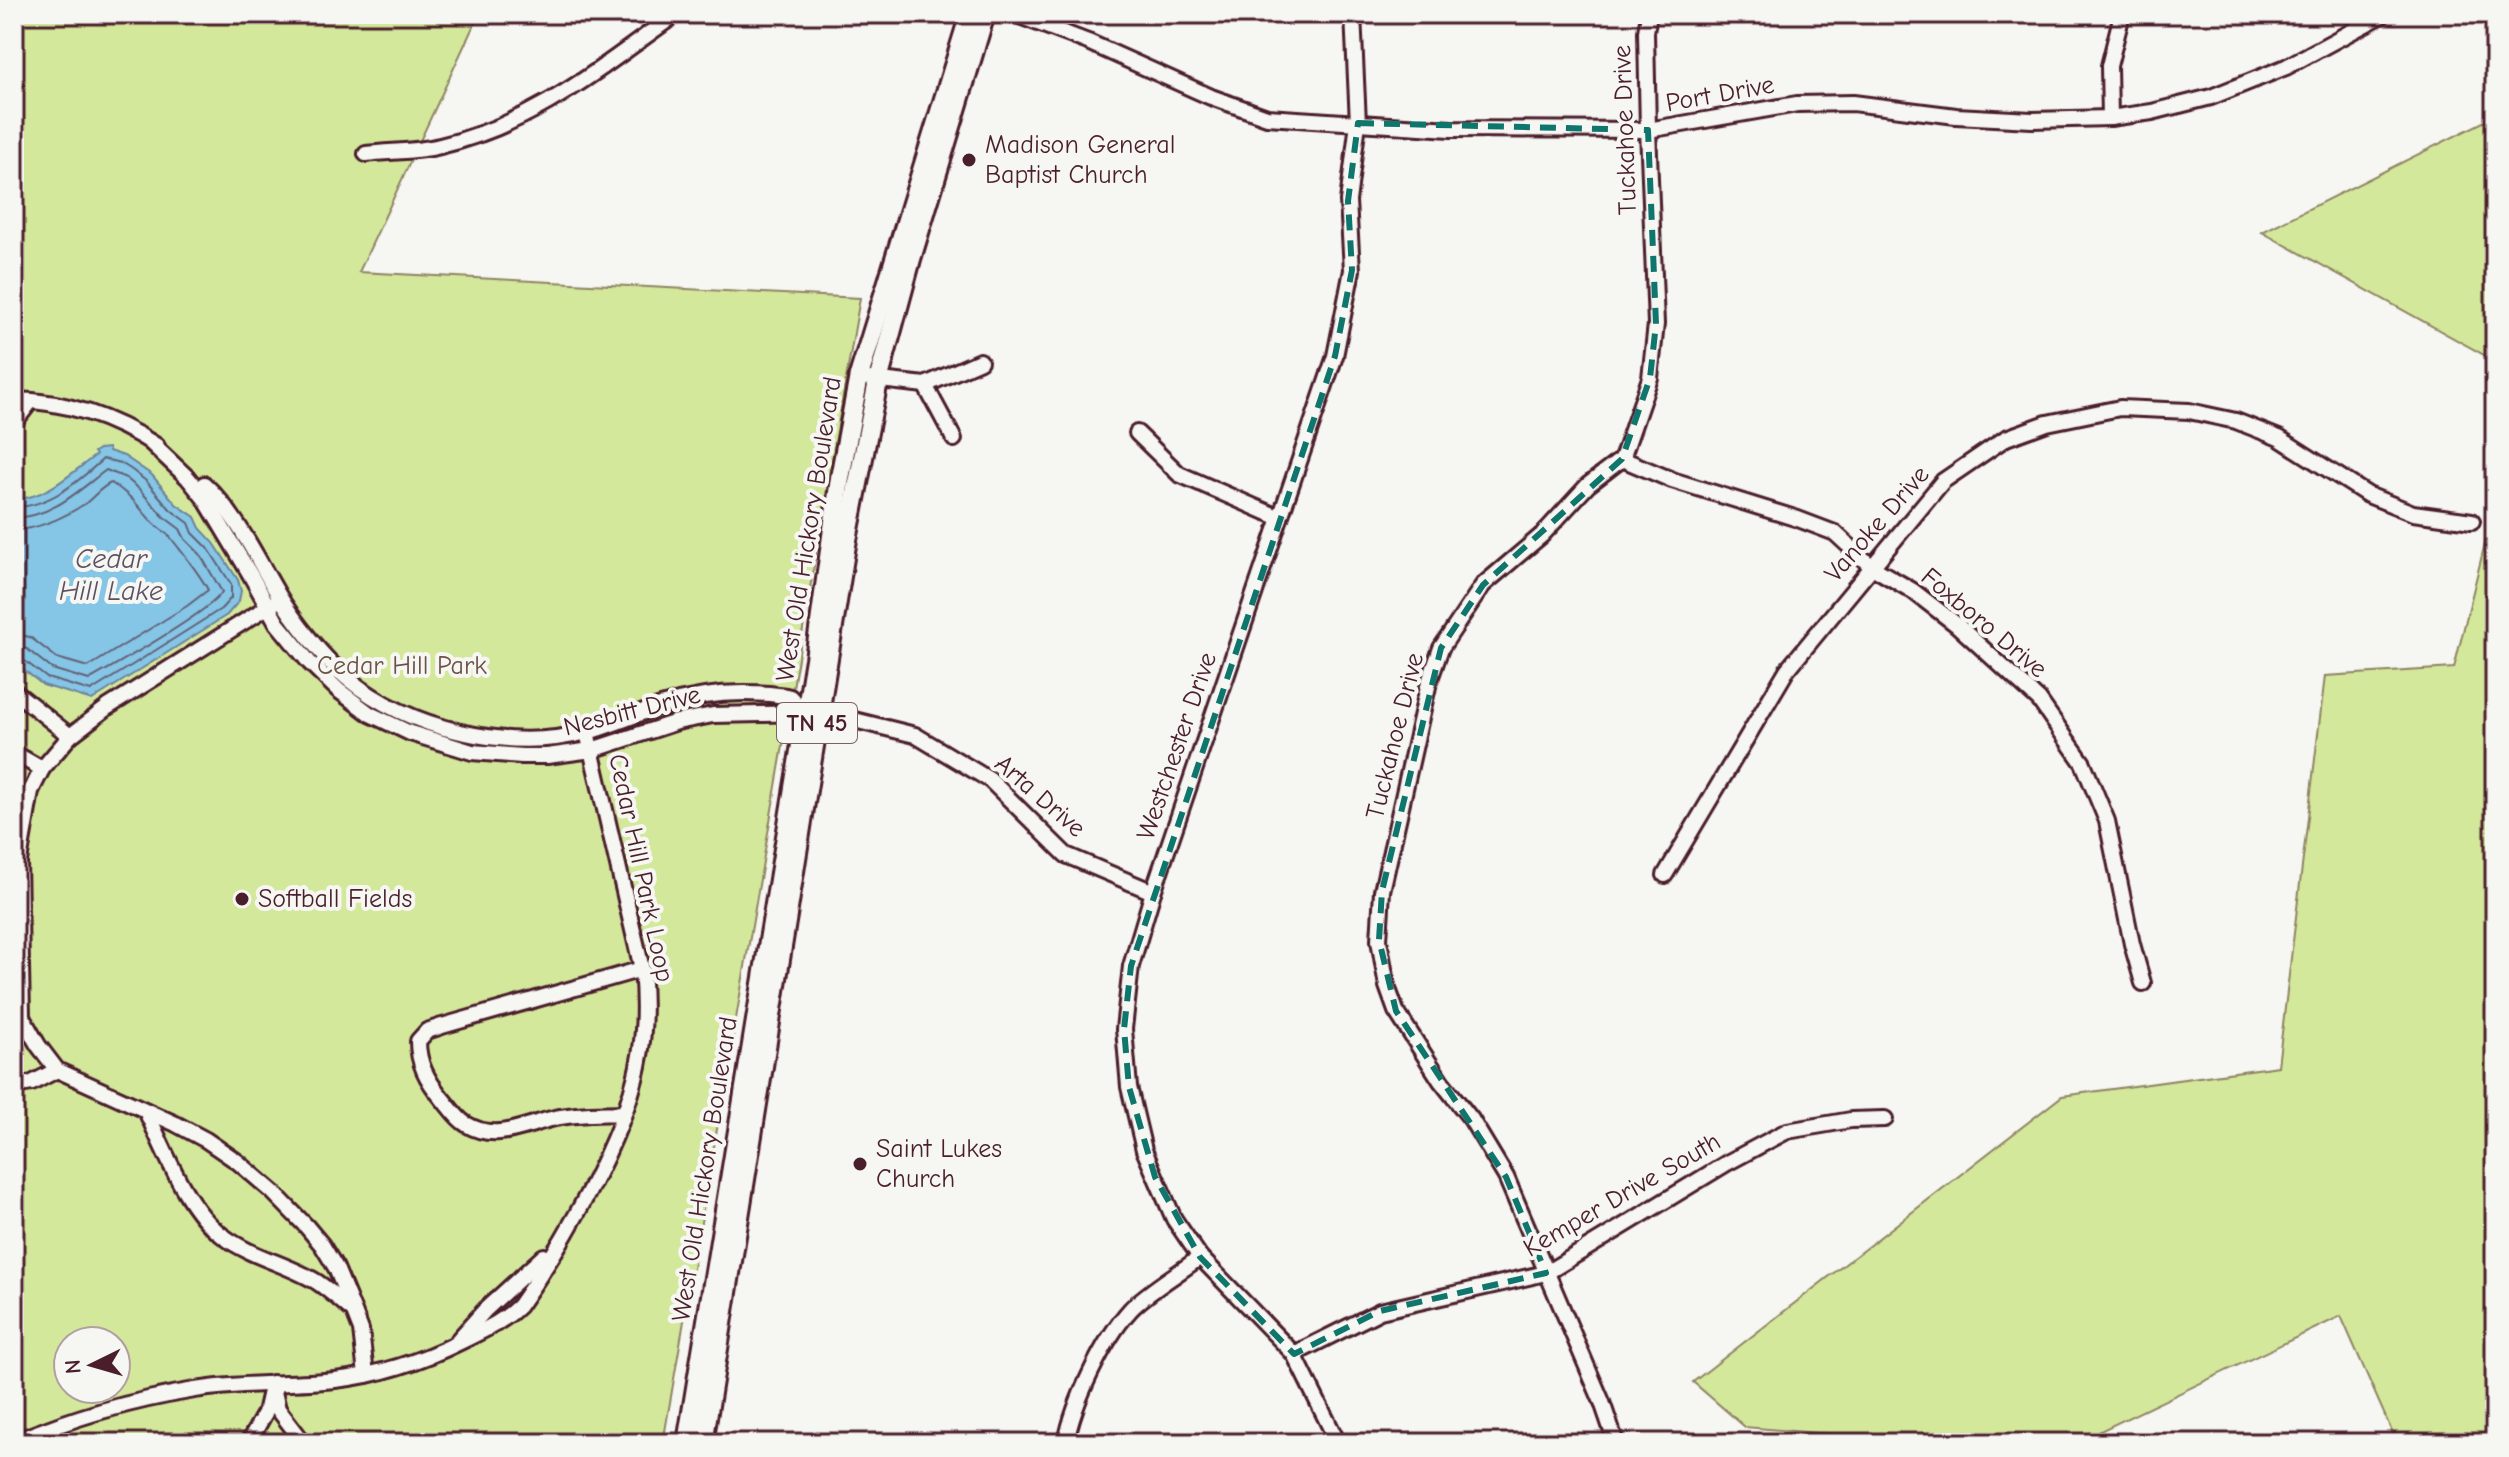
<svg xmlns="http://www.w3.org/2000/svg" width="2509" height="1457" viewBox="0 0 2509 1457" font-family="'Comic Neue',sans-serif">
	<rect width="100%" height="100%" fill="#f6f6f2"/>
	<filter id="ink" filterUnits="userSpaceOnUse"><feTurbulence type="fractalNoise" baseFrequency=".0125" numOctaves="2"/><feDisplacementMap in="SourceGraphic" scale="16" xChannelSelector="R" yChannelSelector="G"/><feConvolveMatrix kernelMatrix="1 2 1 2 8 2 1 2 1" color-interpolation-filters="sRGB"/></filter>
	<g filter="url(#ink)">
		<g fill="#d4e89c" stroke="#8f8464" stroke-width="2" fill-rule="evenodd">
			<path d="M14 14H479L359 272 860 298 663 1443H14ZM68 1341H116V1389H68Z"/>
			<path d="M2495 116V361L2262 232Z"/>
			<path d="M2495 503V1443H2397L2341 1316 2100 1431 2101 1443H1891L1889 1439 1745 1427 1693 1382 2062 1096 2278 1066 2325 676 2454 668Z"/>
		</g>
		<path fill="#85c5e6" stroke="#6d839b" stroke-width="2" d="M108 448 109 451 124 456 152 475 176 504 195 517 200 528 214 543 238 580 241 591 239 601 227 615 92 700 43 685 14 662V500C48 497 70 474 96 455L94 452 99 449Z"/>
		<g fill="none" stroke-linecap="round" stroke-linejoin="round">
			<g stroke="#626176" stroke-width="2">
				<path d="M14 507C49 507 79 481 103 459L121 463 132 470 146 481 171 510 189 523 193 533 208 548 231 584V598L221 609 91 691 47 678 21 658 14 656"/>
				<path d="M14 518C52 517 78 491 106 470L126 478 139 489 164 517 180 529 185 539 200 554 222 592C210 612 115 665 89 680L52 669 27 649 14 646"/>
				<path d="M14 530C39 529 65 517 86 503 95 496 101 487 111 483 129 493 139 507 152 522 158 528 166 532 171 538 184 555 198 571 208 590L187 606 88 667 57 658 30 637 14 634"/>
			</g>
			<defs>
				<g id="minor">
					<path d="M1014 14 1088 42 1211 97 1267 117 1451 129 1648 130 1797 104 1853 103 1956 116 2032 120 2110 118 2152 112 2211 97 2286 67 2384 14"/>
					<path d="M2110 118 2109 66 2122 14"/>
					<path d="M366 154C391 151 417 152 440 146 534 124 599 69 676 14"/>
					<path d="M871 379 925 385 980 361"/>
					<path d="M925 385 954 439"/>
					<path d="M14 400C66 401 113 417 157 446"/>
					<path d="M14 423 31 401"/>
					<path d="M1137 433 1179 474 1280 518"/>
					<path d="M150 442 188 478 205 499 250 574 277 623 309 662 338 690 370 714 410 733 472 752 522 756H547L592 750 677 722 713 715 805 713 850 719 915 735 990 780 1066 855 1153 892"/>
					<path d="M1622 459 1672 480 1798 519 1835 533 1872 567 1913 591 1957 625 2039 700 2083 763 2107 821 2132 944 2143 983"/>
					<path d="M204 484C236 513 256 557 278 594 293 620 324 659 347 678 409 729 508 753 587 732 612 725 636 714 661 706 701 693 745 690 786 696L790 697 805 713"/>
					<path d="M280 599 108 707 70 736 42 769 31 791 19 861 22 1017 38 1045 57 1070 176 1124 206 1140 238 1162 273 1192 307 1227 322 1245 336 1268 354 1312 361 1330 366 1375"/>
					<path d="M14 691 70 736"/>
					<path d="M14 753 42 769"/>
					<path d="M1665 875 1787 670 1943 481 2006 438 2047 423 2120 408 2189 411 2236 421 2279 438 2368 495 2413 513 2472 521"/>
					<path d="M14 1086 32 1083 57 1070"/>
					<path d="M146 1111C165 1151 186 1209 223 1236 251 1257 287 1264 317 1282 329 1290 340 1300 351 1309"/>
					<path d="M623 1113C601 1114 578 1113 555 1118 526 1124 496 1143 466 1124 457 1119 448 1105 441 1097 427 1080 418 1063 418 1041L427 1031 442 1026 642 969"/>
					<path d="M459 1339 485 1310 544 1256"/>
					<path d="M1294 1354 1380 1311 1546 1273 1727 1163 1787 1131 1851 1120 1885 1119"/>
					<path d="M272 1383 278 1409 304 1443"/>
					<path d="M14 1442C71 1418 134 1400 195 1390 241 1382 288 1385 335 1380 380 1375 422 1361 462 1341 482 1331 503 1322 519 1306 563 1244 623 1140 638 1066 645 1034 645 1001 642 969L587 732"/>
					<path d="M248 1443 265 1413 270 1391"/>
					<path d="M1066 1443C1073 1403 1103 1340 1130 1310 1145 1293 1181 1272 1200 1257"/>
					<path d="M1338 1443 1294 1354 1200 1257 1174 1219 1144 1150 1129 1087 1124 1029 1131 966 1153 892 1335 356 1352 270 1348 201 1358 123 1353 14"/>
					<path d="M1616 1443 1602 1402 1506 1177 1471 1119 1441 1081 1396 1011 1387 986 1379 940 1382 891 1429 682 1441 648 1483 585 1542 535 1588 485 1622 459 1650 378 1656 324 1648 130 1646 32 1649 14"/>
				</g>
				<g id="major">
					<path d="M687 1443 815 659 840 478 859 376 970 14"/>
					<path d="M703 1443 846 545 878 381 911 259 985 14"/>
				</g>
			</defs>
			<use href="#minor" stroke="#4a1f2b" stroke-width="20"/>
			<use href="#major" stroke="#4a1f2b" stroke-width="24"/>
			<use href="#minor" stroke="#f6f6f2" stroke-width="14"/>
			<use href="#major" stroke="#f6f6f2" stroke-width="18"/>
		</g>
	</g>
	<path fill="none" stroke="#0f766e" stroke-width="6" stroke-dasharray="16 10" stroke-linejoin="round" d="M1358 123 1648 130 1656 324 1650 378 1622 459 1483 585 1441 648 1382 891 1379 940 1396 1011 1506 1177 1546 1273 1380 1311 1294 1354 1200 1257 1155 1177 1129 1087 1124 1029 1131 966 1335 356 1352 270 1348 201Z"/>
	<g fill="#4a1f2b" stroke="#f6f6f2" stroke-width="3">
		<circle cx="969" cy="160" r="8"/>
		<circle cx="242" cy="899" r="8"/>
		<circle cx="860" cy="1164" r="8"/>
	</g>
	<g text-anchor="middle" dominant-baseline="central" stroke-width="8" stroke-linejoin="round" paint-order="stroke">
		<rect fill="#f6f6f2" stroke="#7e6067" stroke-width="2" x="777" y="703" width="80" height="40" rx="6"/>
		<g font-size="24" font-weight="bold" fill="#4a1f2b">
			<text x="817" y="723">TN 45</text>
		</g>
		<g font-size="26" fill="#4a1f2b" stroke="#f6f6f2">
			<text transform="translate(1720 94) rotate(-10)">Port Drive</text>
			<text transform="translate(1625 130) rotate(-92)">Tuckahoe Drive</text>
			<text transform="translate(1877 524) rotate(-49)">Vanoke Drive</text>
			<text transform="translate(809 529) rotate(-81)">West Old Hickory Boulevard</text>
			<text transform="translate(1984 623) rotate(40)">Foxboro Drive</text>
			<text transform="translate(632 711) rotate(-14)">Nesbitt Drive</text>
			<text transform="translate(1395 736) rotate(-76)">Tuckahoe Drive</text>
			<text transform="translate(1177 746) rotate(-71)">Westchester Drive</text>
			<text transform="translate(1040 796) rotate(41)">Arta Drive</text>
			<text transform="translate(641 868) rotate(78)">Cedar Hill Park Loop</text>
			<text transform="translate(705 1169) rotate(-81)">West Old Hickory Boulevard</text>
			<text transform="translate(1622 1195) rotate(-30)">Kemper Drive South</text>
		</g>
		<g font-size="26" fill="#4a1f2b" stroke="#f6f6f2" text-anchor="start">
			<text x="985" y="145">Madison General<tspan x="985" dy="30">Baptist Church</tspan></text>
			<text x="258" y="899">Softball Fields</text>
			<text x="876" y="1149">Saint Lukes<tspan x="876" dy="30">Church</tspan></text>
		</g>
		<g font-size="26" fill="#6c5147" stroke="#f6f6f2">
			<text x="402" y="666">Cedar Hill Park</text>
		</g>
		<g font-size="28" font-style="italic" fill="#5c5163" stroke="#f6f6f2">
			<text x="111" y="559">Cedar<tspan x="111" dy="32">Hill Lake</tspan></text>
		</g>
	</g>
	<rect width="2509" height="1457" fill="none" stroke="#f6f6f2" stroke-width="48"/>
	<rect x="24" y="24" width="2461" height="1409" fill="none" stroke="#4a1f2b" stroke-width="3" filter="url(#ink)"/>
	<g transform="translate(92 1365) rotate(265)"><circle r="38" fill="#f6f6f2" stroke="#b1a0a2" stroke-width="2"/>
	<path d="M0-6L14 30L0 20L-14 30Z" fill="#4a1f2b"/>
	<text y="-12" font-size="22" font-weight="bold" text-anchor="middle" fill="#4a1f2b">N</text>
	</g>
</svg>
